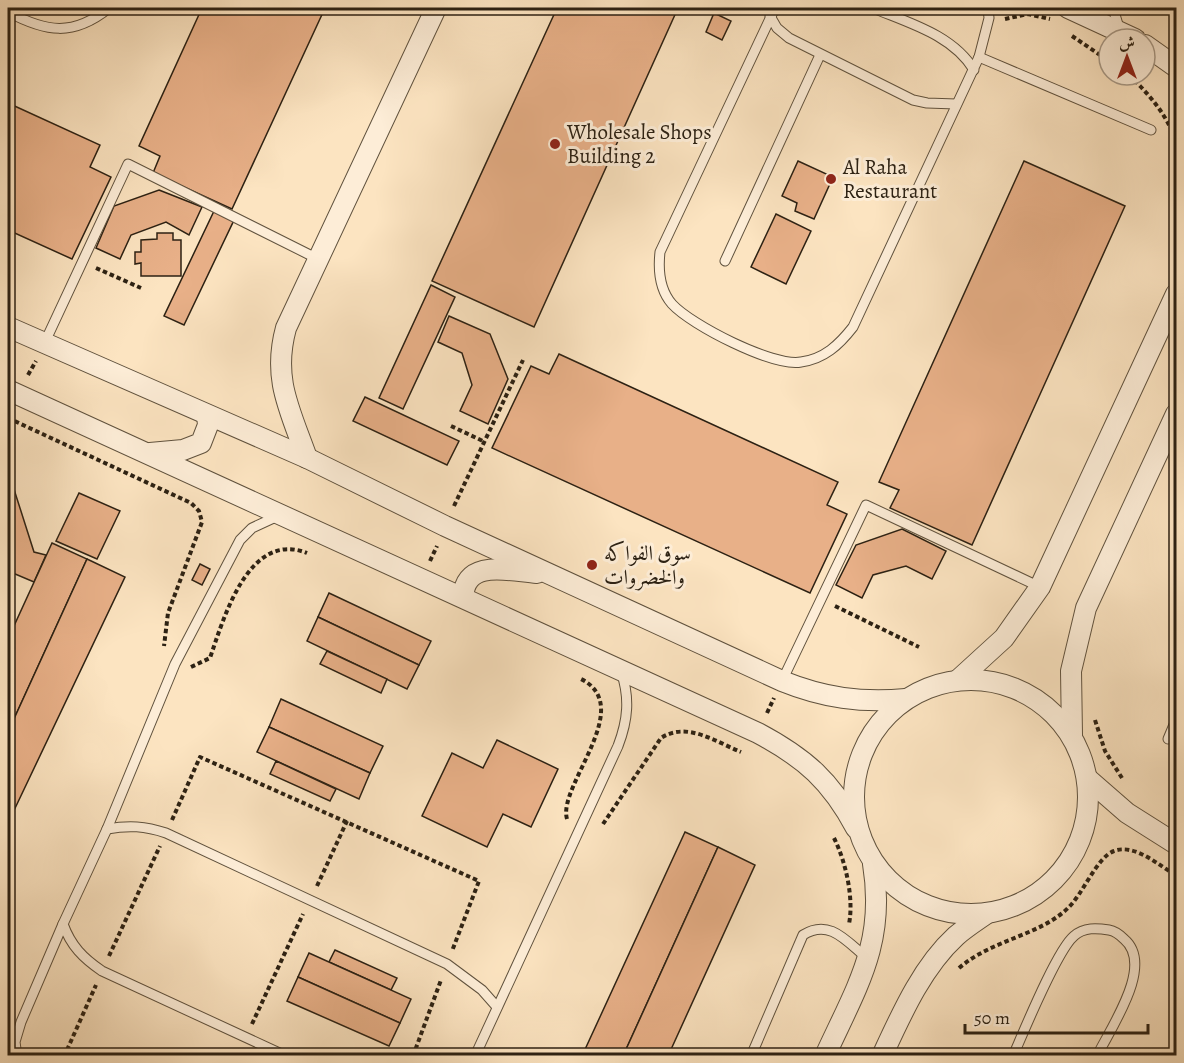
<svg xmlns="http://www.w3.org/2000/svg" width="1184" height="1063" viewBox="0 0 1184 1063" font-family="Alegreya,Amiri,serif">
	<rect width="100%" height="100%" fill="#fce4c1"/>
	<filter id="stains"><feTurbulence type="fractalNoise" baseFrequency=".00333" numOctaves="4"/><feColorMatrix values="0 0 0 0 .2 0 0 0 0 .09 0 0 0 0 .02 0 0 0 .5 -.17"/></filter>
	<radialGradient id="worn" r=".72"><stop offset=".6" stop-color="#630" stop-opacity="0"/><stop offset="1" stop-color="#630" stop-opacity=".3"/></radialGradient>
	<g fill="#e8b088" stroke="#2c2113" stroke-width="1.5">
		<path d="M202 8H325L232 209 153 173 160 156 139 146Z"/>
		<path d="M557 8H678L534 327 432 281Z"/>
		<path d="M714 13 731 21 722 40 706 32Z"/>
		<path d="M8 103 100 145 90 167 111 177 72 259 8 230Z"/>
		<path d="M798 161 833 177 814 219 795 211 797 203 782 196Z"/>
		<path d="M1024 161 1125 206 972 545 890 508 899 490 879 482Z"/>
		<path d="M159 190 202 207 189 235 166 222 131 235 120 259 96 248 114 206Z"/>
		<path d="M215 209 235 218 184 325 164 316Z"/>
		<path d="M776 214 811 231 786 284 751 267Z"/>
		<path d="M157 233H173V240H181V276H141V263L135 264V252H141V240L157 239Z"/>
		<path d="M431 285 455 297 403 409 379 398Z"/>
		<path d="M449 316 490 334 508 379 488 424 460 411 472 385 462 353 438 342Z"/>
		<path d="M559 354 838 482 827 505 847 514 810 593 492 448 531 366 549 374Z"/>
		<path d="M365 397 459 441 447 465 353 421Z"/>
		<path d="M8 481 12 483 34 552 46 555 34 582 8 571Z"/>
		<path d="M79 493 120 511 97 559 56 541Z"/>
		<path d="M902 529 946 551 932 579 906 566 873 575 862 598 836 585 856 545Z"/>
		<path d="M52 543 87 559 8 732V639Z"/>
		<path d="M87 559 125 577 8 823V732Z"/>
		<path d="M200 564 210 569 202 585 192 580Z"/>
		<path d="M329 593 431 641 419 665 318 617Z"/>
		<path d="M318 617 419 665 407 689 307 641Z"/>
		<path d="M327 651 387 679 381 693 320 664Z"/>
		<path d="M281 699 383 746 370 773 269 727Z"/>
		<path d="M269 727 370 773 359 799 257 752Z"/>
		<path d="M497 740 558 769 531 827 503 814 487 847 422 816 452 753 483 768Z"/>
		<path d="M276 761 336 789 330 801 270 774Z"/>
		<path d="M685 832 718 847 623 1056H582Z"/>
		<path d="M718 847 755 865 668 1056H623Z"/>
		<path d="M335 950 397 978 391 990 329 962Z"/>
		<path d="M309 953 411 999 400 1023 298 977Z"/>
		<path d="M298 977 400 1023 389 1046 287 1001Z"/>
	</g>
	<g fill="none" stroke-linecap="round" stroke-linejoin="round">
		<defs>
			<g id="lane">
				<path d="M775 8 660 252C658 270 659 289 672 304 691 325 773 367 801 362 824 359 839 345 853 327L979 57 989 18 988 8"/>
				<path d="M873 8C909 23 953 35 974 70"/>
				<path d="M1113 8 1120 31"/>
				<path d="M8 12C46 32 73 37 109 8"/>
				<path d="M770 16 777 28 789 38 913 100 927 103 956 104"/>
				<path d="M979 57 1151 130"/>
				<path d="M725 261 820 55"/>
				<path d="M44 344 128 164 318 259"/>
				<path d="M782 681 866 505 1040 587"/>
				<path d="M1168 739 1176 720"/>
				<path d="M107 829C129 825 145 826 166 833L447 964 482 990 497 1007"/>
				<path d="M63 924C71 946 83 958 102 971L286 1056"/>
				<path d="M17 1056 15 1042 21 1022 63 924 107 829 175 664 240 540 252 528 278 516"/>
				<path d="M475 1056 618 746C628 720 630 698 621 671"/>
				<path d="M751 1056 803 935C830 918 847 942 868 959"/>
				<path d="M1013 1056C1024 1031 1057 950 1074 936 1084 927 1097 928 1109 930 1115 931 1119 934 1124 939 1155 965 1111 1027 1097 1056"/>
			</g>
			<g id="street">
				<path d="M1068 8 1135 39"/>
				<path d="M1145 45 1176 67"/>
				<path d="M8 327 307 458 445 526 782 681C824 698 861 703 906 699"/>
				<path d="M8 390 758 733C805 758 831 781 856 828"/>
				<path d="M150 453 183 450 201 443 208 425 207 415"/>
				<path d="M307 458C290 410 272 379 286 328L436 8"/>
				<path d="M463 597C466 558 509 571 537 573"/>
				<circle cx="971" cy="797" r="117"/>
				<path d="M958 680 1004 638 1040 587 1176 294"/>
				<path d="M1072 735 1071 671 1086 608 1176 414"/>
				<path d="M1088 779 1127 813 1176 844"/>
				<path d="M825 1056C857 986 886 943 873 864"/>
				<path d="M882 1056C901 1015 922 967 956 936 965 928 976 921 986 914"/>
			</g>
		</defs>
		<use href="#lane" stroke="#60523e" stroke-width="11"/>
		<use href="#street" stroke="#60523e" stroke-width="22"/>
		<g stroke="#2c2113" stroke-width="4" stroke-dasharray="4.5 3" stroke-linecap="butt">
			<path d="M1005 19 1028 14 1050 19"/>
			<path d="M1072 36 1109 61"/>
			<path d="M1129 75C1149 94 1166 114 1176 140"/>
			<path d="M96 268 141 288"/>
			<path d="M28 375 36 361"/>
			<path d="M8 418 191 503 199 511 202 522 168 613 164 646"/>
			<path d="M451 426 485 442"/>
			<path d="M454 506 523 360"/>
			<path d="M430 561 437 546"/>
			<path d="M835 606 919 647"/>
			<path d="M191 667 210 658C224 617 249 530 307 553"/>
			<path d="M767 713 774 698"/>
			<path d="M1095 720 1105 751 1122 778"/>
			<path d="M567 819C557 786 637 707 581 679"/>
			<path d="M172 820 200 757 479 881 452 951"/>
			<path d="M603 824 661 738C687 721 716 742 741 752"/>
			<path d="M834 838C846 862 854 899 849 924"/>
			<path d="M317 886 347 821"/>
			<path d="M109 956 160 846"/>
			<path d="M959 968C993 939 1039 936 1068 908 1083 894 1097 857 1114 851 1135 843 1159 866 1176 875"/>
			<path d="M252 1024 303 914"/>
			<path d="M67 1050 96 985"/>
			<path d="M48 1056 67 1050 79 1056"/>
			<path d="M413 1056 441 980"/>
		</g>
		<use href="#lane" stroke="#fdedd7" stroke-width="9"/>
		<use href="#street" stroke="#fdedd7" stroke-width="20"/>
	</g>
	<g fill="#8f2418" stroke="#fdedd7" stroke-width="2">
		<circle cx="555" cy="144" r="6"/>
		<circle cx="831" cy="179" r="6"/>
		<circle cx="592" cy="565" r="6"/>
	</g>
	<g text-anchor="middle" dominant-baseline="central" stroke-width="6" stroke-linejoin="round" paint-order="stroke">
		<g font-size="21" fill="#2c2113" stroke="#fdedd7" text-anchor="start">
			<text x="567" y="132">Wholesale Shops<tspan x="567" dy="24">Building 2</tspan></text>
			<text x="843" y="167">Al Raha<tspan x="843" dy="24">Restaurant</tspan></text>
			<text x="604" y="553">سوق الفواكه<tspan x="604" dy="24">والخضروات</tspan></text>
		</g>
	</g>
	<rect width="1184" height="1063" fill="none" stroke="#fce4c1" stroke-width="30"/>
	<rect x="9" y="9" width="1166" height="1045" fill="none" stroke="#2c2113" stroke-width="3"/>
	<rect x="15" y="15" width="1154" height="1033" fill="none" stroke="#2c2113" stroke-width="1.5"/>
	<g transform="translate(1127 57)"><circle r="28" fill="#fdedd7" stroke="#a99b89" stroke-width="1.5"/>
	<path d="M0-4.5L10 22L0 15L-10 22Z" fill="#8f2418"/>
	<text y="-9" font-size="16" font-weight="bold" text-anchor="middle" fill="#2c2113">ش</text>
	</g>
	<path d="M965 1024v9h183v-9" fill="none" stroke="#2c2113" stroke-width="3"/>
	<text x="974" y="1024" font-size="18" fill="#2c2113" stroke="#fdedd7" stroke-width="4.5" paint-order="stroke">50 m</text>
	<rect width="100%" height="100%" filter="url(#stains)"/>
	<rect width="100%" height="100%" fill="url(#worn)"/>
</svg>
